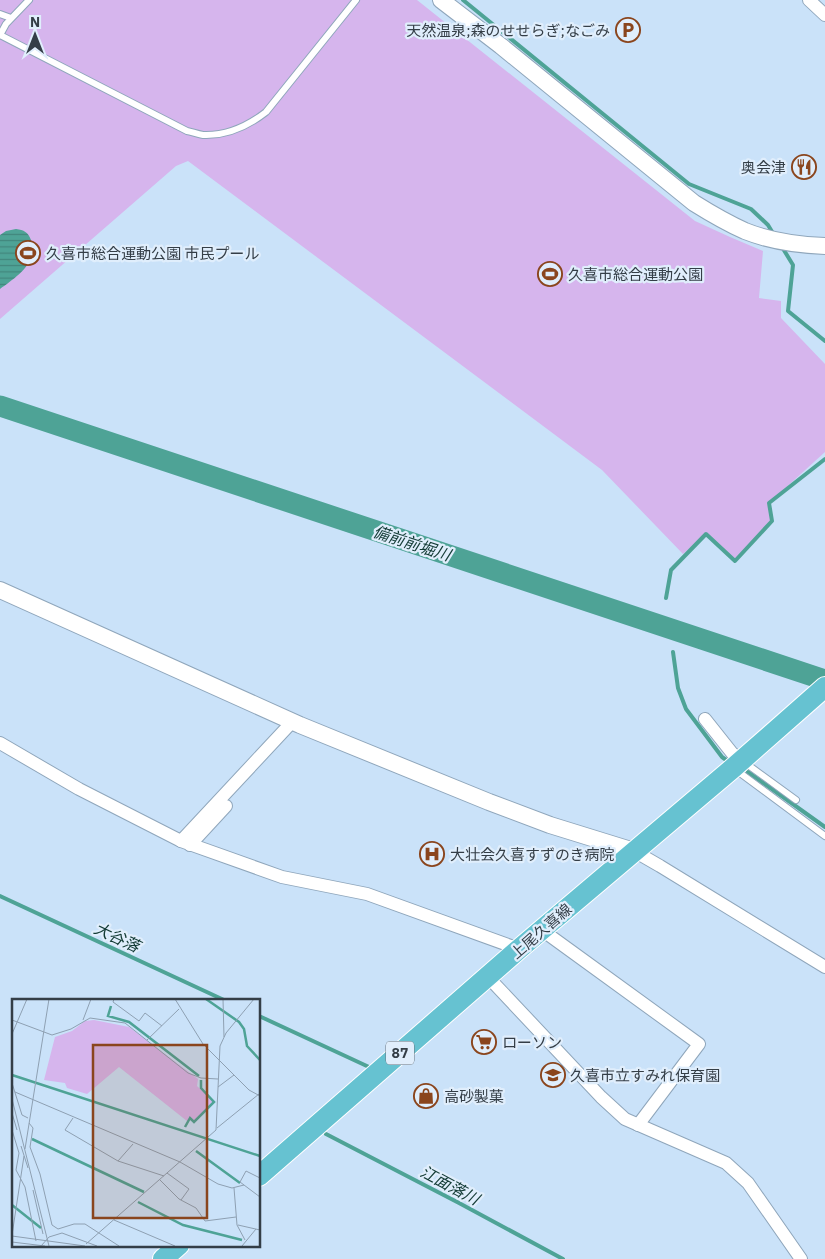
<svg xmlns="http://www.w3.org/2000/svg" width="825" height="1259" viewBox="0 0 825 1259" font-family="'IBM Plex Sans','Noto Sans JP',sans-serif">
	<defs>
		<pattern id="water-rules" width="6" height="5" patternUnits="userSpaceOnUse" patternTransform="scale(1.25)"><rect width="6" height="5" fill="#4ea396"/><path d="M0 2.5h6" fill="none" stroke="#42867c"/></pattern>
	</defs>
	<rect width="100%" height="100%" fill="#cae2f9"/>
	<path fill="#d6b5ed" d="M0 0H417L695 221 730 237 763 251 759 298 781 301V318L825 364V452L769 503 772 521 735 561 706 534 683 554 602 470 188 161 176 166 0 319Z"/>
	<path fill="url(#water-rules)" d="M16 229C24 230 28 232 31 240 40 262 15 278 0 289V235L6 231Z"/>
	<g fill="none" stroke-linecap="round" stroke-linejoin="round">
		<g stroke="#4ea396" stroke-width="4">
			<path d="M463 0 689 184 751 209 768 225 774 235"/>
			<path d="M782 247 793 265 788 311 825 341"/>
			<path d="M666 598 671 570 706 534 735 561 772 521 769 503 825 459"/>
			<path d="M673 652 678 688 686 709 722 757 729 762"/>
			<path d="M748 772 825 827"/>
			<path d="M0 896 224 1000"/>
			<path d="M259 1016 369 1067"/>
			<path d="M326 1134 459 1203 563 1259"/>
		</g>
		<path stroke="#4ea396" stroke-width="21" d="M0 406 825 680"/>
		<defs>
			<g id="service">
				<path d="M0 14 11 18"/>
				<path d="M0 35 187 131C192 132 197 134 203 135 227 136 248 126 266 112L356 0"/>
				<path d="M0 35 6 24 29 0"/>
				<path d="M744 762 796 800"/>
				<path d="M736 770 825 836"/>
			</g>
			<g id="minor">
				<path d="M809 0 825 15"/>
				<path d="M705 719 732 753 741 760"/>
				<path d="M0 743 79 789 181 841 282 877 367 894 519 949"/>
				<path d="M181 841 293 721"/>
				<path d="M190 845 226 806"/>
				<path d="M634 851 660 866 825 967"/>
				<path d="M542 930 699 1044 638 1125"/>
				<path d="M488 977 601 1097 625 1119 726 1163 748 1183 801 1259"/>
			</g>
			<g id="tertiary">
				<path d="M441 0 501 46 694 203C710 213 727 223 745 231 770 241 798 245 825 246"/>
				<path d="M0 590 300 725 489 802 550 825 634 851"/>
			</g>
			<g id="primary">
				<path d="M259 1176 519 949 733 768 825 687"/>
				<path d="M163 1259 179 1245"/>
			</g>
		</defs>
		<use href="#service" stroke="#8fa6bb" stroke-width="8"/>
		<use href="#minor" stroke="#8fa6bb" stroke-width="14"/>
		<use href="#tertiary" stroke="#8fa6bb" stroke-width="18"/>
		<use href="#primary" stroke="#fff" stroke-width="22"/>
		<use href="#service" stroke="#fff" stroke-width="6"/>
		<use href="#minor" stroke="#fff" stroke-width="12"/>
		<use href="#tertiary" stroke="#fff" stroke-width="16"/>
		<use href="#primary" stroke="#66c2d1" stroke-width="20"/>
	</g>
	<defs>
		<symbol id="parking-ring" viewBox="-11 -11 22 22"><circle r="9.5" fill="#e0eefc" stroke="#8a451d" stroke-width="1.5"/><path d="M-3.5-5.5H1a3.5 3.5 0 0 1 0 7H-1V5.5H-3.5ZM-1-3.4V-.6H.8a1.4 1.4 0 0 0 0-2.8Z" fill="#8a451d"/></symbol>
		<symbol id="restaurant-ring" viewBox="-11 -11 22 22"><circle r="9.5" fill="#e0eefc" stroke="#8a451d" stroke-width="1.5"/><path d="M-5-6h1v4h1v-4h1v4h1v-4h1v5L-1.5 .5V6h-2V.5L-5-1ZM5-6V6H3V1.5H1.5Q1.5-4 5-6Z" fill="#8a451d"/></symbol>
		<symbol id="stadium-ring" viewBox="-11 -11 22 22"><circle r="9.5" fill="#e0eefc" stroke="#8a451d" stroke-width="1.5"/><path d="M0-5a6.5 5 0 1 0 0 10a6.5 5 0 1 0 0-10ZM-3.5-1.8h7v3.6h-7Z" fill="#8a451d"/></symbol>
		<symbol id="hospital-ring" viewBox="-11 -11 22 22"><circle r="9.5" fill="#e0eefc" stroke="#8a451d" stroke-width="1.5"/><path d="M-5-5h3v3.5h4V-5h3V5h-3V1.5h-4V5h-3Z" fill="#8a451d"/></symbol>
		<symbol id="supermarket-ring" viewBox="-11 -11 22 22"><circle r="9.5" fill="#e0eefc" stroke="#8a451d" stroke-width="1.5"/><path d="M-6-5.5h2.5l.6 2H6L4.5 2H-2.5L-4.4-4H-6ZM-1.5 3.2a1.3 1.3 0 1 0 .1 0ZM3 3.2a1.3 1.3 0 1 0 .1 0Z" fill="#8a451d"/></symbol>
		<symbol id="school-ring" viewBox="-11 -11 22 22"><circle r="9.5" fill="#e0eefc" stroke="#8a451d" stroke-width="1.5"/><path d="M0-5L7-2L0 1L-7-2ZM-4 1L0 2.5L4 1V4Q0 6-4 4Z" fill="#8a451d"/></symbol>
		<symbol id="shop-ring" viewBox="-11 -11 22 22"><circle r="9.5" fill="#e0eefc" stroke="#8a451d" stroke-width="1.5"/><path d="M-5-2.5h2.3a2.7 3.5 0 0 1 5.4 0H5L5.5 6h-11ZM-1.5-2.5h3a1.5 2.3 0 0 0-3 0Z" fill="#8a451d"/></symbol>
	</defs>
	<g fill-rule="evenodd">
		<use href="#parking-ring" x="614" y="16" width="28" height="28"/>
		<use href="#restaurant-ring" x="790" y="153" width="28" height="28"/>
		<use href="#stadium-ring" x="14" y="239" width="28" height="28"/>
		<use href="#stadium-ring" x="536" y="260" width="28" height="28"/>
		<use href="#hospital-ring" x="418" y="840" width="28" height="28"/>
		<use href="#supermarket-ring" x="470" y="1028" width="28" height="28"/>
		<use href="#school-ring" x="539" y="1061" width="28" height="28"/>
		<use href="#shop-ring" x="412" y="1082" width="28" height="28"/>
	</g>
	<g text-anchor="middle" dominant-baseline="central" stroke-width="4.5" stroke-linejoin="round" paint-order="stroke">
		<rect fill="#e0eefc" stroke="#68737d" stroke-width="1" x="386" y="1041.5" width="28" height="23" rx="4"/>
		<g font-size="14" font-weight="bold" fill="#343e47">
			<text x="400" y="1053">87</text>
		</g>
		<g font-size="15" fill="#343e47" stroke="#e0eefc" text-anchor="start">
			<text x="610" y="30" text-anchor="end">天然温泉;森のせせらぎ;なごみ</text>
			<text x="786" y="167" text-anchor="end">奥会津</text>
			<text x="46" y="253">久喜市総合運動公園 市民プール</text>
			<text x="568" y="274">久喜市総合運動公園</text>
			<text x="450" y="854">大壮会久喜すずのき病院</text>
			<text x="502" y="1042">ローソン</text>
			<text x="570" y="1075">久喜市立すみれ保育園</text>
			<text x="444" y="1096">高砂製菓</text>
		</g>
		<g font-size="15" fill="#343e47" stroke="#e0eefc">
			<text transform="translate(541 931) rotate(-41)">上尾久喜線</text>
		</g>
		<g font-size="16" font-style="italic" fill="#133b35" stroke="#e0eefc">
			<text transform="translate(412 543) rotate(18)">備前前堀川</text>
			<text transform="translate(117 937) rotate(25)">大谷落</text>
			<text transform="translate(450 1185) rotate(28)">江面落川</text>
		</g>
	</g>
	<g transform="translate(12 999)">
		<rect width="248" height="248" fill="#cae2f9"/>
		<path d="M82 21 117 28 186 80 185 87 201 102 182 123 178 120 175 122 107 68 75 95 55 89 53 84 32 81 43 38 60 32 73 22Z" fill="#d6b5ed"/>
		<path fill="none" stroke="#4ea396" stroke-width="2.5" d="M194 0 227 23 232 30 235 47 248 61M99 7 96 17 117 23 187 77M0 76 248 157M173 128 178 119 182 123 202 103 189 89V81M20 140 132 193M184 152 228 184M126 203 171 226 230 241M0 206 29 229"/>
		<path fill="none" stroke="#8ea0b2" stroke-width="1" d="M102 0 101 3 127 22 133 14 150 27M163 0 191 45 237 91 248 97M211 0 212 38M0 21 40 36 59 30 78 19 113 24 176 74 189 79 206 80M71 21 79 0M0 35 15 0M135 41 167 10M0 84 10 116 16 119M206 88 222 76M3 93 168 163 206 185 220 189 232 186 248 198M0 100 37 247M0 114 5 131M61 119 53 131 106 162 152 177M17 124 21 129 18 148 28 175 40 226 46 230 62 225H73L107 247M205 129 247 95M0 131 7 154 4 171 13 188 24 242M9 147 16 169M13 150 37 0M106 162 121 145M155 174 177 190 169 201M148 181 167 200 184 209 193 222 224 218M232 186 228 183 234 172 248 179M222 189 225 226 233 241M21 191 31 235M102 221 163 247M226 226 248 231M0 236 12 157M0 237 73 247M0 243 33 247M74 245 204 131 208 47 214 34 242 0M29 247 37 238 50 234 85 247M230 247 244 230"/>
		<path fill="#8a451d" fill-opacity="0.15" stroke="#8a451d" stroke-width="2.5" d="M81 46H195V219H81Z"/>
		<rect width="248" height="248" fill="none" stroke="#343e47" stroke-width="2.5"/>
	</g>
	<g transform="translate(35 35)" stroke="#e0eefc" stroke-width="4" paint-order="stroke">
	<path d="M0-4L9 19L0 12L-9 19Z" fill="#343e47"/>
	<text y="-8" font-size="14" font-weight="bold" text-anchor="middle" fill="#343e47">N</text>
	</g>
</svg>
